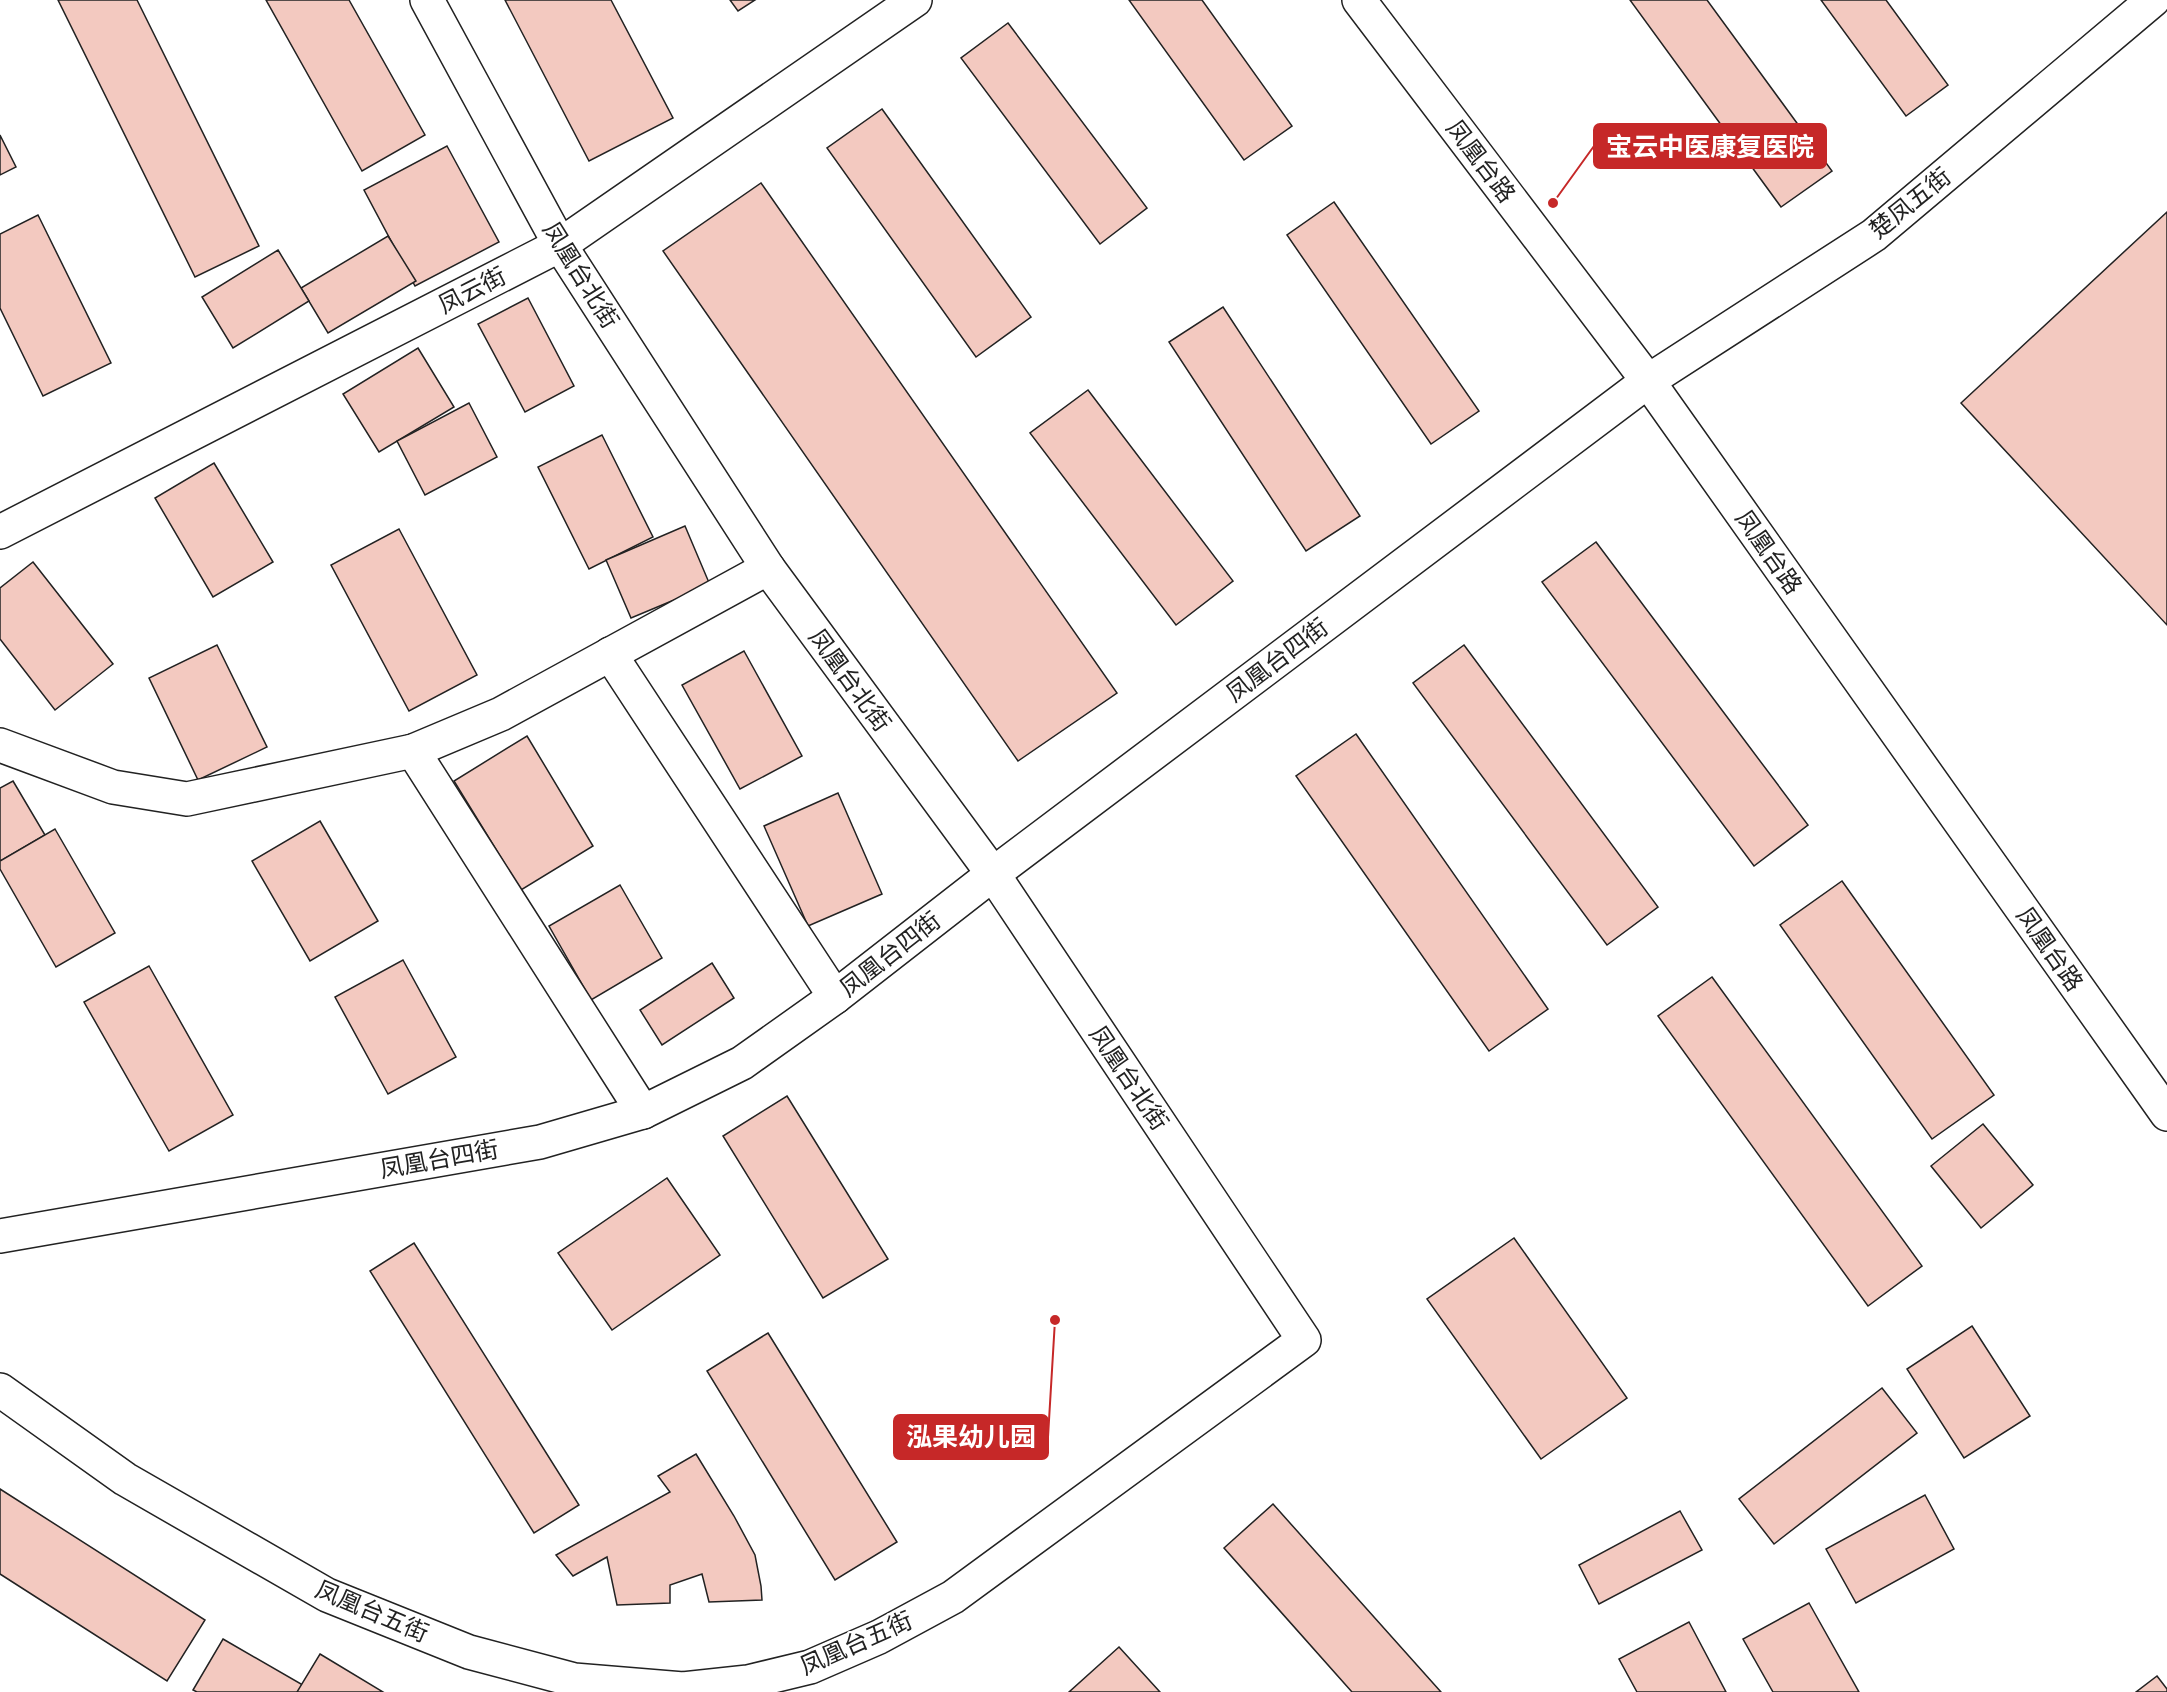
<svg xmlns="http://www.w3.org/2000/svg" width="2167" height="1692" viewBox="0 0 2167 1692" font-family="Jost,'Noto Sans SC',sans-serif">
	<rect width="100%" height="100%" fill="#fff"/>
	<g fill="#f3c9c0" stroke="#222" stroke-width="1.5">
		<path d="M58 0H137L259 246 195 277Z"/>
		<path d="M266 0H349L425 135 362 171Z"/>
		<path d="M505 0H611L673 118 589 161Z"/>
		<path d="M730 0H755L738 11Z"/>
		<path d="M1129 0H1202L1292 126 1244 160Z"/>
		<path d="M1630 0H1707L1832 171 1781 207Z"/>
		<path d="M1821 0H1886L1948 85 1906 116Z"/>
		<path d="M1008 23 1147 208 1100 244 961 58Z"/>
		<path d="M882 109 1031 317 976 357 827 148Z"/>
		<path d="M0 135 16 167 0 175Z"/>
		<path d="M447 146 499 242 415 286 364 190Z"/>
		<path d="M761 183 1117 693 1018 761 663 251Z"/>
		<path d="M1334 202 1479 411 1431 444 1287 235Z"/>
		<path d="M2167 212V625L1961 403Z"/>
		<path d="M38 215 111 363 43 396 0 308V234Z"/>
		<path d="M388 236 416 281 328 333 301 288Z"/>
		<path d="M278 250 309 301 233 348 202 297Z"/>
		<path d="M528 298 574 386 525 412 478 324Z"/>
		<path d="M1223 307 1360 516 1306 551 1169 342Z"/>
		<path d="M418 348 454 407 379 452 343 394Z"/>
		<path d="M1088 390 1233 581 1176 625 1030 433Z"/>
		<path d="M469 403 497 457 425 495 397 441Z"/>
		<path d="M602 435 653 537 589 569 538 467Z"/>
		<path d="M214 463 273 562 213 597 155 498Z"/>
		<path d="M685 526 710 585 631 618 606 560Z"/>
		<path d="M399 529 477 675 409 711 331 565Z"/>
		<path d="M1596 542 1808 825 1754 866 1542 582Z"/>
		<path d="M33 562 113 664 55 710 0 639V588Z"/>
		<path d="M217 645 267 747 198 780 149 678Z"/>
		<path d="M1464 645 1658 907 1607 945 1413 683Z"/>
		<path d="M744 651 802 756 740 789 682 685Z"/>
		<path d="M1356 734 1548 1009 1489 1051 1296 776Z"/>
		<path d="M527 736 593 846 521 890 454 781Z"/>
		<path d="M13 781 45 835 0 861V788Z"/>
		<path d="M838 793 882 894 808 926 764 826Z"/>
		<path d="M320 821 378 921 310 961 252 861Z"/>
		<path d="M55 829 115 933 56 967 0 869V861Z"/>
		<path d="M1842 881 1994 1095 1932 1139 1780 925Z"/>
		<path d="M620 885 662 958 591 1000 549 926Z"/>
		<path d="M403 960 456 1057 388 1094 335 997Z"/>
		<path d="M712 963 734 998 662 1045 640 1010Z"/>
		<path d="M149 966 233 1115 169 1151 84 1002Z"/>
		<path d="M1712 977 1922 1266 1868 1306 1658 1016Z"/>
		<path d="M787 1096 888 1259 823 1298 723 1136Z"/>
		<path d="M1983 1124 2033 1185 1981 1228 1931 1166Z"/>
		<path d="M667 1178 720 1255 612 1330 558 1253Z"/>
		<path d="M1514 1238 1627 1398 1541 1459 1427 1299Z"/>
		<path d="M414 1243 579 1505 534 1533 370 1271Z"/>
		<path d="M1972 1326 2030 1416 1964 1458 1907 1369Z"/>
		<path d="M768 1333 897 1542 835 1580 707 1371Z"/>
		<path d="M1882 1388 1917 1433 1774 1544 1739 1499Z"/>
		<path d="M696 1454 734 1516 755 1555 761 1586 762 1600 709 1602 702 1574 670 1585V1603L617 1605 607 1557 573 1576 556 1555 670 1492 658 1476Z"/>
		<path d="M0 1489 205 1620 167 1681 0 1574Z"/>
		<path d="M1925 1495 1954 1549 1856 1603 1826 1549Z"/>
		<path d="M1273 1504 1441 1692H1352L1224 1548Z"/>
		<path d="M1680 1511 1702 1550 1599 1604 1579 1565Z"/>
		<path d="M1809 1603 1859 1692H1773L1743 1639Z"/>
		<path d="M1689 1622 1726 1692H1637L1619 1659Z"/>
		<path d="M223 1639 308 1688 305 1692H197L193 1690Z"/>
		<path d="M1119 1647 1160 1692H1069Z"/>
		<path d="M320 1654 383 1692H297Z"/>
		<path d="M2157 1676 2167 1689V1692H2136Z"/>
	</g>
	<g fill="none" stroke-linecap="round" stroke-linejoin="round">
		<defs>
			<g id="street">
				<path d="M0 532 560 245 915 0"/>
				<path d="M610 654 835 997"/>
				<path d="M0 745 113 787 187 799 413 751 501 714 768 568"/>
				<path d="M413 751 643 1112"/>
				<path d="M0 1236 540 1142 643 1112 742 1063 835 997 993 874 1648 381 1874 235 2153 0"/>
				<path d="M0 1390 125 1479 327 1595 469 1652 574 1680 683 1689 748 1682 810 1667 879 1637 953 1597 1304 1340 993 874 768 568 560 245 427 0"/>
			</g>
			<path id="secondary" d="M1359 0 1648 381 2167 1114"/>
		</defs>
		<use href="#street" stroke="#222" stroke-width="36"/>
		<use href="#secondary" stroke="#222" stroke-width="36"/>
		<use href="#street" stroke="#fff" stroke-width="33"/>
		<use href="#secondary" stroke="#fff" stroke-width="33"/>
	</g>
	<g text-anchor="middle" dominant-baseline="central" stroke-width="4.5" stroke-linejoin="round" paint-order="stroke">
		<g font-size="24" fill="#222" stroke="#fff">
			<text transform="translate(1481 161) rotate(53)">凤凰台路</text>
			<text transform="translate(1910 203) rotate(-39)">楚凤五街</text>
			<text transform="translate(581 275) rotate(58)">凤凰台北街</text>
			<text transform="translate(472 290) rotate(-27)">凤云街</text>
			<text transform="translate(1769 552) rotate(55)">凤凰台路</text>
			<text transform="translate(1277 660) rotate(-37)">凤凰台四街</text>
			<text transform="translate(850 680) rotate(54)">凤凰台北街</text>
			<text transform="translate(2050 949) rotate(55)">凤凰台路</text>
			<text transform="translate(890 954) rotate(-38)">凤凰台四街</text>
			<text transform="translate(1129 1078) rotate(56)">凤凰台北街</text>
			<text transform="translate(439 1159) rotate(-10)">凤凰台四街</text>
			<text transform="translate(372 1611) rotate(23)">凤凰台五街</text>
			<text transform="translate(856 1643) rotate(-24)">凤凰台五街</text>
		</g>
	</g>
	<path fill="none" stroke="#c62828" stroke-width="2" d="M1553 203L1594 146M1055 1320L1048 1437"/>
	<g fill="#c62828" stroke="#fff" stroke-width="2">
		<circle cx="1553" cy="203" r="6"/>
		<circle cx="1055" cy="1320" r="6"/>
	</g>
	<g fill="#c62828" stroke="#c62828" stroke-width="2">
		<rect x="1594" y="124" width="232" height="44" rx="6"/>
		<rect x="894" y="1415" width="154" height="44" rx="6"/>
	</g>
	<g font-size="26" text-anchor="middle" font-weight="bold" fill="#fff">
		<text x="1710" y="156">宝云中医康复医院</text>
		<text x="971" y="1446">泓果幼儿园</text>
	</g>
</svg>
